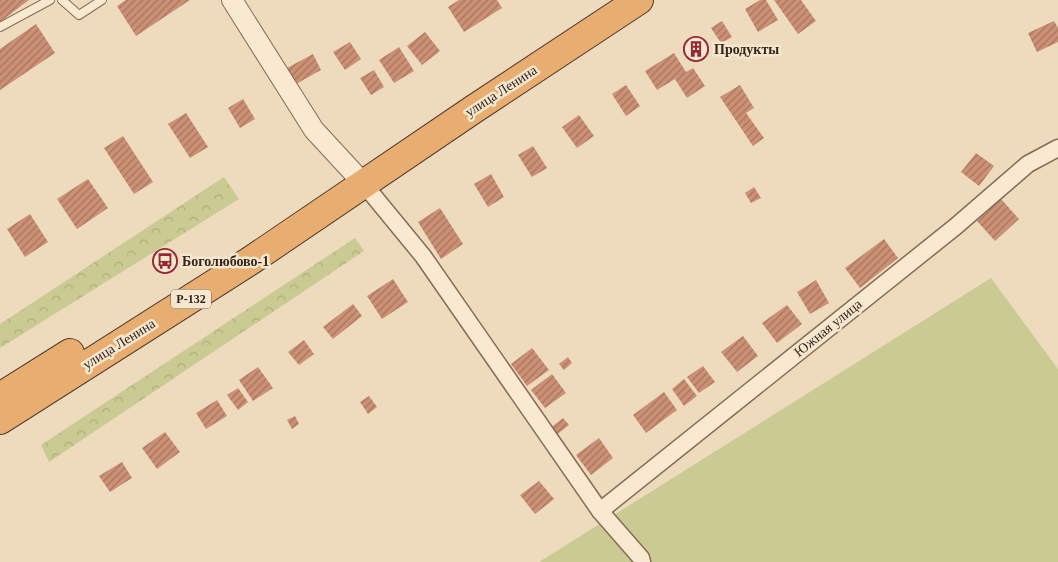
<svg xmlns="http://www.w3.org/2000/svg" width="1058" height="562" viewBox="0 0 1058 562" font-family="Georgia,serif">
	<defs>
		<pattern id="forest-crowns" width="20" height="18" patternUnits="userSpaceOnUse" patternTransform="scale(1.25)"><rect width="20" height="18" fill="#cacb92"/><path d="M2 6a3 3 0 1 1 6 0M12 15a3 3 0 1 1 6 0" fill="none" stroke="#aeae7d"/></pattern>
		<pattern id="building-hatch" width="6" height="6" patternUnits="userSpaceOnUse" patternTransform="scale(1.25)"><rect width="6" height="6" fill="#cc9074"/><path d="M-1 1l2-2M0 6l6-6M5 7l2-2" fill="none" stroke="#a6755e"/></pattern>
	</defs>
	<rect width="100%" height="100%" fill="#eedbbe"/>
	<g fill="url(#forest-crowns)">
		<path d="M224 177 239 199 0 348V324Z"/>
		<path d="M355 238 364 251 49 462 41 445Z"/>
	</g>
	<path fill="#cacb92" d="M991 278 1058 369V562H539Z"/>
	<g fill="url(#building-hatch)">
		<path d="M0 0H29L0 22Z"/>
		<path d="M126 0H190L136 36 117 6Z"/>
		<path d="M459 0H497L502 8 464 32 448 7Z"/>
		<path d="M760 0H766L778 20 758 32 745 9Z"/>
		<path d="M774 0H801L816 21 798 34Z"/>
		<path d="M722 21 732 37 721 43 711 28Z"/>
		<path d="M1054 21 1058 28V42L1037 52 1028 33Z"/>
		<path d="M36 24 55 53 0 90V49Z"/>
		<path d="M425 32 440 51 422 65 407 46Z"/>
		<path d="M698 37 709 52 694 62 683 47Z"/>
		<path d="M350 42 361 59 345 70 333 52Z"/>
		<path d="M399 47 414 71 394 83 379 60Z"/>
		<path d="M674 53 686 72 693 68 705 86 687 98 675 79 657 90 645 71Z"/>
		<path d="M313 54 321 70 296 84 287 68Z"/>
		<path d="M374 70 384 87 371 95 360 78Z"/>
		<path d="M626 85 640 106 626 116 612 94Z"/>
		<path d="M740 85 754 108 746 113 764 138 753 146 720 97Z"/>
		<path d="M243 99 255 119 240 128 228 108Z"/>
		<path d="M186 113 208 147 190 158 168 124Z"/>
		<path d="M579 115 594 136 577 148 562 127Z"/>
		<path d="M123 136 153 182 134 194 104 148Z"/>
		<path d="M533 146 547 168 532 177 518 155Z"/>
		<path d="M976 153 994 166 979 186 961 172Z"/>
		<path d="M491 174 504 197 488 207 474 184Z"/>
		<path d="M88 179 108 208 77 229 57 199Z"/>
		<path d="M754 187 761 198 751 203 745 193Z"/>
		<path d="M1001 199 1019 219 995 241 977 221Z"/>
		<path d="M440 208 463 244 441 259 418 222Z"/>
		<path d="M30 214 48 242 25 257 7 229Z"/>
		<path d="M884 239 898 258 860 288 845 268Z"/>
		<path d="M393 279 408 302 382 319 367 296Z"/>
		<path d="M816 280 829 303 810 314 797 292Z"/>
		<path d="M353 304 362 316 333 339 323 327Z"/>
		<path d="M787 305 802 324 777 343 762 323Z"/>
		<path d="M743 336 758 356 737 372 721 352Z"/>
		<path d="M304 340 314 354 299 365 288 352Z"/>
		<path d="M532 348 549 370 527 386 511 364Z"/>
		<path d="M568 357 572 363 564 370 559 364Z"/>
		<path d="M703 366 715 382 699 393 687 377Z"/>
		<path d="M258 367 273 388 253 401 239 380Z"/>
		<path d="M552 374 566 393 545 408 531 390Z"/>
		<path d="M684 379 697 396 684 406 672 389Z"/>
		<path d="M238 388 248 402 238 410 227 395Z"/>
		<path d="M664 392 677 410 646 433 633 415Z"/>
		<path d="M369 396 377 407 368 414 360 402Z"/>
		<path d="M217 400 227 416 206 429 196 413Z"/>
		<path d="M295 416 299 424 292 429 287 420Z"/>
		<path d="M563 418 569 425 555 436 549 429Z"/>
		<path d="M165 432 180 452 157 469 142 448Z"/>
		<path d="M599 438 613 458 591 475 576 455Z"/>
		<path d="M122 462 132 478 110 492 99 476Z"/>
		<path d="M539 481 554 499 535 514 520 495Z"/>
	</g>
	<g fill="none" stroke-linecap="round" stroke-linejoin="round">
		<defs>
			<g id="service">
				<path d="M62 0 79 15 102 0"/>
				<path d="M0 27 50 0"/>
			</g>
			<g id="minor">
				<path d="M363 183 423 256 600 511 641 558 642 562"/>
				<path d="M600 511 955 227 1028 164 1058 148"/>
			</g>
			<path id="tertiary" d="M232 0 314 130 363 183"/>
			<g id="trunk">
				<path d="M0 397 70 353"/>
				<path d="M0 420 250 261 474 109 639 0"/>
			</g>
		</defs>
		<use href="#service" stroke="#866b57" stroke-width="10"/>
		<use href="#minor" stroke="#866b57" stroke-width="19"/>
		<use href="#tertiary" stroke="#866b57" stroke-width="22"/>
		<use href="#trunk" stroke="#533a2c" stroke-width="30"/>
		<use href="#service" stroke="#f9e9d1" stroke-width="8"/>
		<use href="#minor" stroke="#f9e9d1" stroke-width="16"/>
		<use href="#tertiary" stroke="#f9e9d1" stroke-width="20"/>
		<use href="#trunk" stroke="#e8ae71" stroke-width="28"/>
	</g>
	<defs>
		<symbol id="building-ring" viewBox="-11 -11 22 22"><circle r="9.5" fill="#f5e6ce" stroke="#952732" stroke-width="1.5"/><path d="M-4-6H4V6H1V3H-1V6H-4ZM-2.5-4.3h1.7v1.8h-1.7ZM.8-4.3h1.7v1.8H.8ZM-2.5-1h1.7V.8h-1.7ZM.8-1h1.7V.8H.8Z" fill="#952732"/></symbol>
		<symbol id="bus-ring" viewBox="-11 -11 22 22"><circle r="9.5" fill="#f5e6ce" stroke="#952732" stroke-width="1.5"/><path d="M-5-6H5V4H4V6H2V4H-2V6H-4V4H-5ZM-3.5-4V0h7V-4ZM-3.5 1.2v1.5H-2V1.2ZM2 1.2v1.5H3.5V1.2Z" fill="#952732"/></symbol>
	</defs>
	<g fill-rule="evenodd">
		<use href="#building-ring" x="682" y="35" width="28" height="28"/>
		<use href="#bus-ring" x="151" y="247" width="28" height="28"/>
	</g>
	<g text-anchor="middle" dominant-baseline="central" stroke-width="5" stroke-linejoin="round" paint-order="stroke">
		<rect fill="#f5e6ce" stroke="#6f5f51" stroke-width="1" x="171" y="289.5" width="40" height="19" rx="4"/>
		<g font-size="12" font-weight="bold" fill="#35251c">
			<text x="191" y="299">Р-132</text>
		</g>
		<g font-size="14" font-weight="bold" fill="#35251c" stroke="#f5e6ce" text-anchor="start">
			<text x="714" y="49">Продукты</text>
			<text x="182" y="261">Боголюбово-1</text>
		</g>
		<g font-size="14" fill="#35251c" stroke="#f5e6ce">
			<text transform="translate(501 91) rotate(-33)">улица Ленина</text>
			<text transform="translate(828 328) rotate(-39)">Южная улица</text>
			<text transform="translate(119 344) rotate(-32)">улица Ленина</text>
		</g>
	</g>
</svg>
